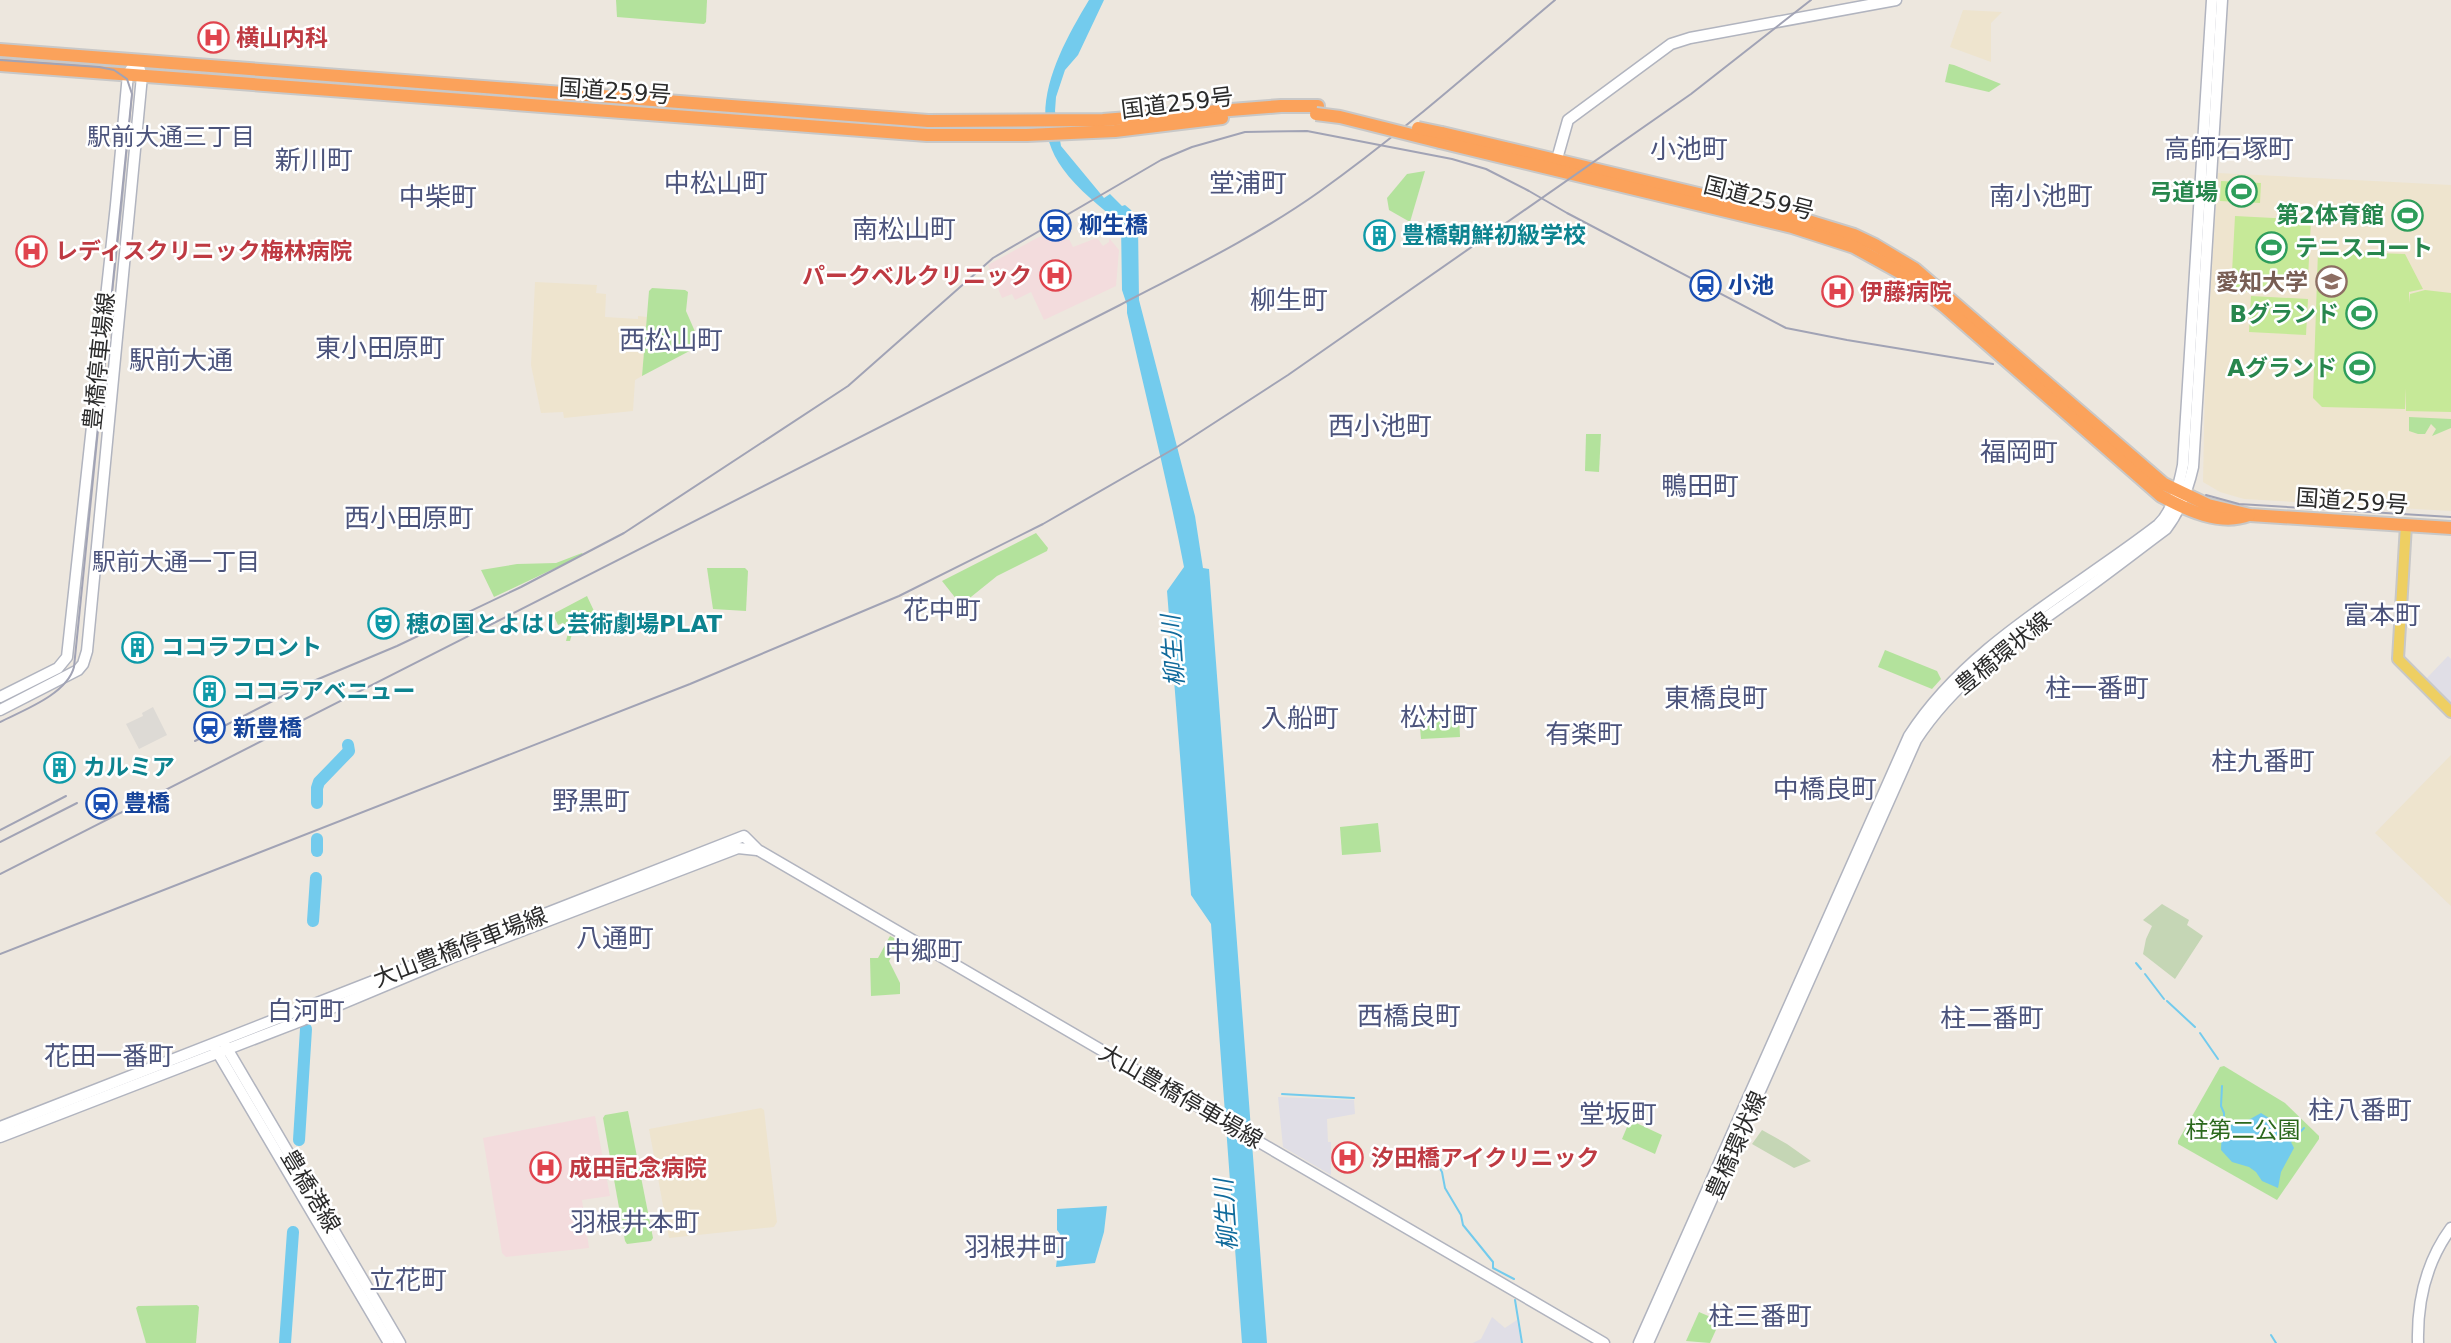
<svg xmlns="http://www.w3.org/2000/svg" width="2451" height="1343" viewBox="0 0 2451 1343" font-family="'DejaVu Sans','Noto Sans JP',sans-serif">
	<rect width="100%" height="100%" fill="#ede7de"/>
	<g fill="#e0dee6">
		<path d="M2448 656 2451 659V703L2426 679Z"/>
		<path d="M1278 1097 1354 1100 1355 1114 1327 1119 1328 1142H1331V1175L1283 1147Z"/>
		<path d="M1492 1317 1505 1328 1517 1320 1521 1343H1473L1481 1339Z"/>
	</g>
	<g fill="#eee4ce">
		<path d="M1963 10 2002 12 1991 23V62L1950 47Z"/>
		<path d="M2218 173 2451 185V511L2244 499 2220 492 2203 482 2205 379Z"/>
		<path d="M535 282 597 285 596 293 606 294 605 317 638 319V316L647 317 642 376 635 380 633 411 564 418 563 412 541 413 531 365Z"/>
		<path d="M2451 755V906L2375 833Z"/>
		<path d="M761 1108 764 1110 777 1222 774 1227 669 1238 649 1129Z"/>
	</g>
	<g fill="#f3dcdd">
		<path d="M1061 227 1067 240 1069 239 1073 247 1094 239H1098L1103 246 1109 242V238L1119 250 1116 286 1044 320 1031 292 1015 300 1012 294 1002 298 988 265 1035 239Z"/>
		<path d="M595 1116 610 1196 582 1200 589 1248 506 1257 502 1253 483 1138Z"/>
	</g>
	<g fill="#b3e29c">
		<path d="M616 0H707L706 22 704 24 617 17Z"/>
		<path d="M1949 64 1954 65 2001 84 1989 92 1945 82Z"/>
		<path d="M1425 171 1410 222 1389 210 1387 198 1407 174Z"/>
		<path d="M652 288 685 290 688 292 686 311 700 343 699 346 642 376 649 291Z"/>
		<path d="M2409 417 2451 419V428L2432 436 2436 429 2431 424 2425 434H2418L2409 431Z"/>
		<path d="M1586 434H1601L1599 472 1585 471Z"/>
		<path d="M1036 533 1048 548 1047 551 997 576 961 605 942 581Z"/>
		<path d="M582 553 583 555 494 597 481 570 517 564 556 563Z"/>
		<path d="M707 568H745L748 571 746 611 713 609Z"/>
		<path d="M587 596 594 611 593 619 581 624 575 623 570 641H566L568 633 563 623 558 625 553 614Z"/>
		<path d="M1885 650 1937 671 1941 679 1932 689 1878 667Z"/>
		<path d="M1459 714 1460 737 1421 739 1419 716Z"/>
		<path d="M1378 823 1381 852 1342 855 1340 827Z"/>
		<path d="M890 936 900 941 889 961 900 983V994L871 996 870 958H878Z"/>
		<path d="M2224 1066 2285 1103 2319 1136V1139L2277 1200 2178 1144V1141L2220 1067Z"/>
		<path d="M628 1111 653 1238 651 1241 627 1244 625 1241 603 1118 605 1115Z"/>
		<path d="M1630 1120 1662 1135 1655 1154 1622 1139Z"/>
		<path d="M197 1305 199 1307 196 1343H146L136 1308 138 1306Z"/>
		<path d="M1699 1312 1720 1321 1710 1343 1686 1341Z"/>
	</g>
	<g fill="#c5d6b5">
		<path d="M2162 904 2189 920 2187 925 2203 936 2175 979 2143 954 2146 939 2152 926 2143 920Z"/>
		<path d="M1762 1130 1787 1144 1811 1161 1794 1168 1752 1144Z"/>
	</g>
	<g fill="#c6e998">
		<path d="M2221 181 2261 183 2260 203 2220 201Z"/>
		<path d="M2235 216 2311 220 2308 278 2270 276 2269 293 2231 291Z"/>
		<path d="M2318 251 2405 254 2423 289 2409 292V303L2410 294 2425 290 2451 293V412L2406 411V388L2405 409 2322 407 2313 398Z"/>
		<path d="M2251 296 2308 299 2306 335 2249 332Z"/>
	</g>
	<path fill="#dddad5" d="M153 707 167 735 139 749 126 724 143 716 142 713Z"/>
	<g fill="#73cbed">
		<path d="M1089 0H1104L1078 55 1065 70 1056 97 1055 111 1061 146 1104 198 1110 194 1122 206 1125 205 1131 210 1138 225 1139 300 1195 516 1203 568 1209 569 1267 1343H1242L1211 924 1191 895 1167 591 1184 567C1168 483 1146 398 1127 313V305L1122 290 1121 224C1101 207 1078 190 1063 169 1023 115 1059 50 1089 0Z"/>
		<path d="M2261 1113C2274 1120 2288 1134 2294 1148L2281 1172 2278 1188 2262 1181 2256 1172 2249 1167 2232 1162 2221 1150 2222 1126 2243 1123Z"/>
		<path d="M1107 1206 1104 1232 1095 1263 1056 1267 1060 1234 1057 1230V1209Z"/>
	</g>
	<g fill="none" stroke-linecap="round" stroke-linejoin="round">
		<g stroke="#73cbed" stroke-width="2">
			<path d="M2136 963 2141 969"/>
			<path d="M2145 974 2164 999"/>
			<path d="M2167 1001 2195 1027"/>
			<path d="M2200 1033 2218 1059"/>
			<path d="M2222 1086 2221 1106 2224 1113V1126"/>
			<path d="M1282 1094 1354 1098"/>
			<path d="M2290 1142 2304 1128"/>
			<path d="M1427 1147 1442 1172 1445 1188 1461 1215 1463 1225 1493 1262V1268L1514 1279"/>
			<path d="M1515 1300 1522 1343"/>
			<path d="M2271 1335 2276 1343"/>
		</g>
		<g stroke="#73cbed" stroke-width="12">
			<path d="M317 803V788L319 782 349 751 348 745"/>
			<path d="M317 839V851"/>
			<path d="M313 921 316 878"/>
			<path d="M299 1140 306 1029"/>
			<path d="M285 1343 293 1232"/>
		</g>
		<defs>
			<g id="secondary">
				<path d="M1555 166 1568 120 1671 44 1690 38 1896 0"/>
				<path d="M0 697 58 668 67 657 116 205 128 74 131 69"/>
				<path d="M0 710 78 670 83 664 87 651 140 97 142 76 137 61"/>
				<path d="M225 1045 400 1343"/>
				<path d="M215 1048 389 1343"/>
				<path d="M0 1127 744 836 758 850 1604 1343"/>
				<path d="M0 1137 303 1020 451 958 738 848 757 850"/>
				<path d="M1639 1343 1909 736C1968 644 2073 591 2158 525 2173 511 2179 485 2183 465L2212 0"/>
				<path d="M1648 1343 1916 740C1953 683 2007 645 2062 606 2097 582 2131 555 2166 529 2179 512 2188 489 2193 467L2222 0"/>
				<path d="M2418 1343C2417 1301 2426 1262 2451 1228"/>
			</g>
			<path id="primary" d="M2406 525 2398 659 2451 712"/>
			<g id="highway">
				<path d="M0 50 928 121 1103 120 1281 106H1318"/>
				<path d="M0 65 927 135H1027L1115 131 1222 118"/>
				<path d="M1442 133 1795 217 1854 235 1875 245 1915 269 2164 484 2208 505 2250 515 2451 528"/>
				<path d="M1440 142 1792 227 1854 247 1901 273 1945 307 2161 496C2187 510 2220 526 2249 515"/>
			</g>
		</defs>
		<use href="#secondary" stroke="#b1b4bf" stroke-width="13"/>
		<use href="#primary" stroke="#c8c8c8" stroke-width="14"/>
		<use href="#highway" stroke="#c8c8c8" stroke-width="16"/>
		<use href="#secondary" stroke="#fff" stroke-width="10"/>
		<use href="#primary" stroke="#eecf62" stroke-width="10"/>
		<use href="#highway" stroke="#fba25b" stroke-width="12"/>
		<path stroke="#a1a3b5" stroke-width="2" d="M0 60 99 67 114 70 127 79 132 94 74 667C67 694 24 710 0 722"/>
		<g stroke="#a1a3b5" stroke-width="2">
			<path d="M2206 495 2239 504 2451 517"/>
			<path d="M195 741 304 685 397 646 521 587 624 533 848 386 993 258 1161 160 1192 147 1245 132 1307 131 1452 159 1486 169 1529 191 1567 213 1786 328 1847 340 1993 364"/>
			<path d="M0 830 66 796"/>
			<path d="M0 842 77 803"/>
			<path d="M0 874 1120 305C1187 270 1257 236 1319 192 1402 133 1478 65 1555 0"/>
			<path d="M0 954 690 684 899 596 1043 524 1177 447 1288 375 1691 94 1811 0"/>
		</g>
		<defs>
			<g id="highway-bridge">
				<path d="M1316 114 1340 117 1440 142"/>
				<path d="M1418 128 1442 133"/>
			</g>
		</defs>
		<use href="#highway-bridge" stroke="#c8c8c8" stroke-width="16" stroke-linecap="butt"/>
		<use href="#highway-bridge" stroke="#fba25b" stroke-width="12"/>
	</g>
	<defs>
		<symbol id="hospital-ring" viewBox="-11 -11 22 22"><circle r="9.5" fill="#fff" stroke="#e0444e" stroke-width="1.5"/><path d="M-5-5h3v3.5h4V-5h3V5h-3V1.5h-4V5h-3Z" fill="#e0444e"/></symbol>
		<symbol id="stadium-ring" viewBox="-11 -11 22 22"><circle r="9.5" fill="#fff" stroke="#2e9e5b" stroke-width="1.5"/><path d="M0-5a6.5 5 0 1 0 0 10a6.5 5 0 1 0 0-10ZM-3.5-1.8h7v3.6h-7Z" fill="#2e9e5b"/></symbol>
		<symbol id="station-ring" viewBox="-11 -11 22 22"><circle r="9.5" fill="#fff" stroke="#1a4fb4" stroke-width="1.5"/><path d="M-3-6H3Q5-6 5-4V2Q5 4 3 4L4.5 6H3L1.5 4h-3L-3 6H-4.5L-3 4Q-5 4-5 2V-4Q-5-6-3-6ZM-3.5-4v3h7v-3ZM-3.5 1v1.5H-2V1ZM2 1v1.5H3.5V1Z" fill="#1a4fb4"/></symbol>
		<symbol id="building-ring" viewBox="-11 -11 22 22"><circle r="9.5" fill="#fff" stroke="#0f9aa8" stroke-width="1.5"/><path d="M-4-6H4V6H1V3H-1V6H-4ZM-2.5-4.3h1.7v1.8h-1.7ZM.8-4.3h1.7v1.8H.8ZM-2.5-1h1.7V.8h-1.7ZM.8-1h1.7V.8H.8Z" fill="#0f9aa8"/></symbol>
		<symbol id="university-ring" viewBox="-11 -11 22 22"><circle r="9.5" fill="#fff" stroke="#8d6e63" stroke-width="1.5"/><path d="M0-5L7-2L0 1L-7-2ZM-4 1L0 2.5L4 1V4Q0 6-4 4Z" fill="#8d6e63"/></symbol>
		<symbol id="theatre-ring" viewBox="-11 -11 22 22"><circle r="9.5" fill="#fff" stroke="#0f9aa8" stroke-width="1.5"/><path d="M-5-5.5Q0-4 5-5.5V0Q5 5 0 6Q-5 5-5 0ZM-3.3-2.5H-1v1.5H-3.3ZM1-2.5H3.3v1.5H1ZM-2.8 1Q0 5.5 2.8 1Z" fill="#0f9aa8"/></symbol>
	</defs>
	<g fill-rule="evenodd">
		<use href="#hospital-ring" x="196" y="20" width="35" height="35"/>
		<use href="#stadium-ring" x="2224" y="174" width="35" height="35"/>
		<use href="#stadium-ring" x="2390" y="198" width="35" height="35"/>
		<use href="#station-ring" x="1038" y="208" width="35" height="35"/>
		<use href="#building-ring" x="1362" y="218" width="35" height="35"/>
		<use href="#stadium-ring" x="2254" y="230" width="35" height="35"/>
		<use href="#hospital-ring" x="14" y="234" width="35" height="35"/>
		<use href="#hospital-ring" x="1038" y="258" width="35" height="35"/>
		<use href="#university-ring" x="2314" y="264" width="35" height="35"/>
		<use href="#station-ring" x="1688" y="268" width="35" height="35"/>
		<use href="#hospital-ring" x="1820" y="274" width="35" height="35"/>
		<use href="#stadium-ring" x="2344" y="296" width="35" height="35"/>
		<use href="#stadium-ring" x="2342" y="350" width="35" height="35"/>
		<use href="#theatre-ring" x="366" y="606" width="35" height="35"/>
		<use href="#building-ring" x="120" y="630" width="35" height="35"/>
		<use href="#building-ring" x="192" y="674" width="35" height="35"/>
		<use href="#station-ring" x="192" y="710" width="35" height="35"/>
		<use href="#building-ring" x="42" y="750" width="35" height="35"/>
		<use href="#station-ring" x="84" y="786" width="35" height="35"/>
		<use href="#hospital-ring" x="1330" y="1140" width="35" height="35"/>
		<use href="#hospital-ring" x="528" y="1150" width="35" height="35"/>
	</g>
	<g text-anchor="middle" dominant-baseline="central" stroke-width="5" stroke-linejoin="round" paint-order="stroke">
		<g font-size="23" font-weight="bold" fill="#be3a42" stroke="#fff" text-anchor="start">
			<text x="236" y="38">横山内科</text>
			<text x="55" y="251">レディスクリニック梅林病院</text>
			<text x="1032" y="276" text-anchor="end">パークベルクリニック</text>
			<text x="1860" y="292">伊藤病院</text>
			<text x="1371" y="1158">汐田橋アイクリニック</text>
			<text x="569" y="1168">成田記念病院</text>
		</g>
		<g font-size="23" fill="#2b2b2b" stroke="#fff">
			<text transform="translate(615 91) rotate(4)">国道259号</text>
			<text transform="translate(1177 103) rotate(-7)">国道259号</text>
			<text transform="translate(1759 198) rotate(14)">国道259号</text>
			<text transform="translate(99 361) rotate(-84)">豊橋停車場線</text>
			<text transform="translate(2352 501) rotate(4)">国道259号</text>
			<text transform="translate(2003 653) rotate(-39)">豊橋環状線</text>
			<text transform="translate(460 947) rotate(-21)">大山豊橋停車場線</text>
			<text transform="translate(1181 1096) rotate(30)">大山豊橋停車場線</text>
			<text transform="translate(1736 1145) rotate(-66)">豊橋環状線</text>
			<text transform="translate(311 1191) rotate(59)">豊橋港線</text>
		</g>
		<g font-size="23" font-weight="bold" fill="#27864d" stroke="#fff" text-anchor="end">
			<text x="2218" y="192">弓道場</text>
			<text x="2384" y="215">第2体育館</text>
			<text x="2295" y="248" text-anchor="start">テニスコート</text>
			<text x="2339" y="314">Bグランド</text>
			<text x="2337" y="368">Aグランド</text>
		</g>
		<g font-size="23" font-weight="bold" fill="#164399" stroke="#fff" text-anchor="start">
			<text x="1079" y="225">柳生橋</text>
			<text x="1728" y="285">小池</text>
			<text x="233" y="728">新豊橋</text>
			<text x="124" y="803">豊橋</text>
		</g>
		<g font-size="23" font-weight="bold" fill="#0d838f" stroke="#fff" text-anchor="start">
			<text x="1402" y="235">豊橋朝鮮初級学校</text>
			<text x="406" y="624">穂の国とよはし芸術劇場PLAT</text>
			<text x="161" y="647">ココラフロント</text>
			<text x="232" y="691">ココラアベニュー</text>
			<text x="83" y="767">カルミア</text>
		</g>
		<g font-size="23" font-weight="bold" fill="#785e54" stroke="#fff" text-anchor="end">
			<text x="2308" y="282">愛知大学</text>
		</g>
		<g font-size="23" fill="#2b681c" stroke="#fff">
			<text x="2243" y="1130">柱第二公園</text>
		</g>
		<g font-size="24" fill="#4c547c" stroke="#fff">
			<text x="171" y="137">駅前大通三丁目</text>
			<text x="176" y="562">駅前大通一丁目</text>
		</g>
		<g font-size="24" font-style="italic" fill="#106a9b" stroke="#fff">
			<text transform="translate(1173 651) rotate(-94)">柳生川</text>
			<text transform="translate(1226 1215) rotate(-94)">柳生川</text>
		</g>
		<g font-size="26" fill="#4c547c" stroke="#fff">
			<text x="1689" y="149">小池町</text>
			<text x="2229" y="149">高師石塚町</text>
			<text x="314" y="160">新川町</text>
			<text x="716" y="183">中松山町</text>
			<text x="1248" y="183">堂浦町</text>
			<text x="2041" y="196">南小池町</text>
			<text x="438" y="197">中柴町</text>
			<text x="904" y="229">南松山町</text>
			<text x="1289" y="300">柳生町</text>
			<text x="671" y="340">西松山町</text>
			<text x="380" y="348">東小田原町</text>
			<text x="181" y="360">駅前大通</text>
			<text x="1380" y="426">西小池町</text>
			<text x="2019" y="452">福岡町</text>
			<text x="1700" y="486">鴨田町</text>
			<text x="409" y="518">西小田原町</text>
			<text x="942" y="610">花中町</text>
			<text x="2382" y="615">富本町</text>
			<text x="2097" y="688">柱一番町</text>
			<text x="1716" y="698">東橋良町</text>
			<text x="1439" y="717">松村町</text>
			<text x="1300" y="718">入船町</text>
			<text x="1584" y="734">有楽町</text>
			<text x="2263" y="761">柱九番町</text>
			<text x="1825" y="789">中橋良町</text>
			<text x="591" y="801">野黒町</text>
			<text x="615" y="938">八通町</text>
			<text x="924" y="951">中郷町</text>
			<text x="306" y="1011">白河町</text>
			<text x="1409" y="1016">西橋良町</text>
			<text x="1992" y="1018">柱二番町</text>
			<text x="109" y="1056">花田一番町</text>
			<text x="2360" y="1110">柱八番町</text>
			<text x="1618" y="1114">堂坂町</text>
			<text x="635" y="1222">羽根井本町</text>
			<text x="1016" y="1247">羽根井町</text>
			<text x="408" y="1280">立花町</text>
			<text x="1760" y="1316">柱三番町</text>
		</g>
	</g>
</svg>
